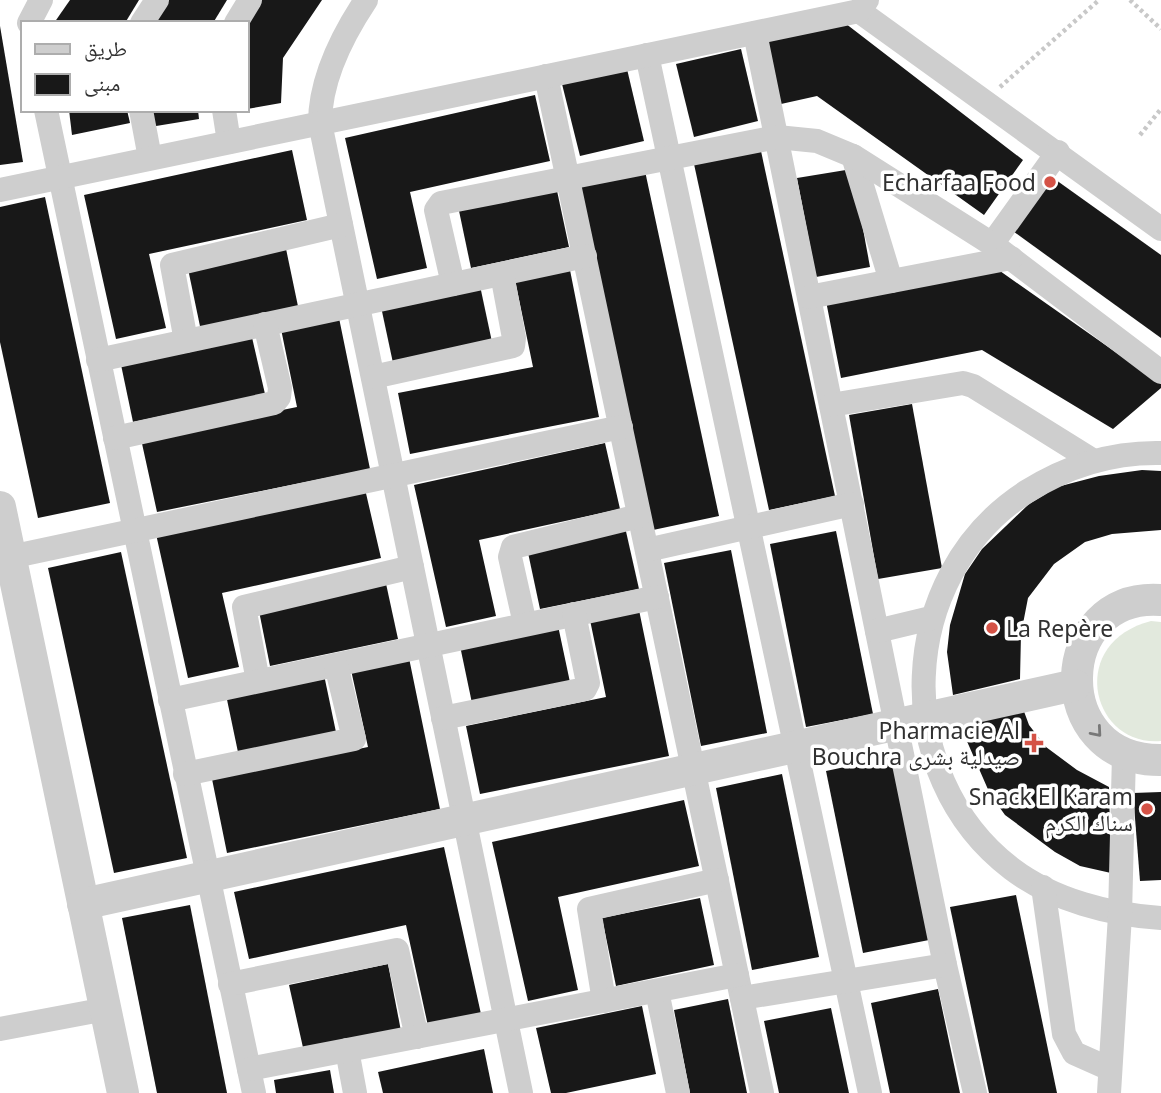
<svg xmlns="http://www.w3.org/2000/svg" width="1161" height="1093" viewBox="0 0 1161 1093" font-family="'Noto Sans','Noto Naskh Arabic',sans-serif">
	<rect width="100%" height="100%" fill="#fff"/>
	<path fill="#e2e9dd" d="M1151 621 1161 622V741C1091 747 1066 643 1151 621Z"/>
	<g fill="#181818">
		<path d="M70 0H139L125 23H54Z"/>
		<path d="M169 0H227L213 23H155Z"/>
		<path d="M261 0H322L283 58 281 103 247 109V22Z"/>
		<path d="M841 20 1023 160 984 215 817 96 781 104 767 36Z"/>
		<path d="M0 26 23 162 0 165Z"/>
		<path d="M741 49 758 121 694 137 676 64Z"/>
		<path d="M627 69 644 141 580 156 562 84Z"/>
		<path d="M535 95 550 161 410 192 427 268 377 279 345 138Z"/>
		<path d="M69 110H127L130 123 72 135Z"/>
		<path d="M148 110H198L199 119 150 127Z"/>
		<path d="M292 150 307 220 149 254 166 328 116 339 84 195Z"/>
		<path d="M761 151 835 496 769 510 694 164Z"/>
		<path d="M852 169 870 267 816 277 797 178Z"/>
		<path d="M645 171 719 516 653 530 578 185Z"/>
		<path d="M1049 175 1161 255V338L1010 229Z"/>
		<path d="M556 186 569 247 471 268 458 206Z"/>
		<path d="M45 197 110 503 38 518 0 342V207Z"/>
		<path d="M285 244 299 311 201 331 187 264Z"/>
		<path d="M570 270 599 417 410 454 398 393 533 367 515 280Z"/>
		<path d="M1000 271 1161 384V388L1113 429 982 350 841 378 826 301Z"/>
		<path d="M479 281 492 342 393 363 380 302Z"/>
		<path d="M339 318 370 469 157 512 141 439 297 407 281 329Z"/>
		<path d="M251 333 265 394 133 422 120 360Z"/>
		<path d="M912 404 942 568 878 579 849 415Z"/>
		<path d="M605 443 620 509 479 540 496 616 446 627 414 485Z"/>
		<path d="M1142 470 1161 471V530L1112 534 1085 542 1054 564 1028 598 1021 634 1020 679 953 695 947 652 950 625 965 574 982 549 1029 504 1057 487 1099 476Z"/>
		<path d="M365 489 381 558 222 593 239 667 188 678 156 534Z"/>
		<path d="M625 527 639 589 540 609 527 548Z"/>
		<path d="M836 531 873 714 806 727 770 544Z"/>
		<path d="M731 550 767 733 701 746 664 563Z"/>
		<path d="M121 552 187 858 114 873 48 568Z"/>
		<path d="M385 579 398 639 270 666 258 606Z"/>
		<path d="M639 610 669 756 480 794 466 726 606 697 590 620Z"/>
		<path d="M557 621 571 687 473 708 459 641Z"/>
		<path d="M409 658 440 809 227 853 212 779 368 747 351 670Z"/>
		<path d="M323 670 337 737 239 757 225 690Z"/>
		<path d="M1022 706 1029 725 1046 747 1077 770 1109 787 1111 873 1080 866 1055 852 1005 815 990 794 959 723Z"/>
		<path d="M892 757 929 940 863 953 826 771Z"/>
		<path d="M782 774 819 957 752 970 716 788Z"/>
		<path d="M1161 792V880L1140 881 1133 793Z"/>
		<path d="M684 800 699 866 558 897 578 990 528 1001 492 842Z"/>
		<path d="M444 847 481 1014 428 1026 406 925 249 959 234 892Z"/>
		<path d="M1016 895 1057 1093H989L950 907Z"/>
		<path d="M700 898 714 965 616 986 602 918Z"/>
		<path d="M190 905 227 1093H157L122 918Z"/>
		<path d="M388 964 401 1031 304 1052 289 985Z"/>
		<path d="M938 989 960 1093H890L871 1003Z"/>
		<path d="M728 999 747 1093H690L674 1010Z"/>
		<path d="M642 1006 656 1074 566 1093H551L536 1028Z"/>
		<path d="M831 1008 849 1093H779L764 1021Z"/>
		<path d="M484 1049 493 1093H383L378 1072Z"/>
		<path d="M330 1070 334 1093H276L274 1080Z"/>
	</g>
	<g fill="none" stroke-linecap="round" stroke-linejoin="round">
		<g stroke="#c8c8c8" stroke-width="4.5" stroke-dasharray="3.5 3.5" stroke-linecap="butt">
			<path d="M1130 0 1161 29"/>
			<path d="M1000 87 1099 0"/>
			<path d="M1140 135 1161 109"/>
		</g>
		<g stroke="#cecece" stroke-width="24">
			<path d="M366 0C342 36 320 80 320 123L521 1093"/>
			<path d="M859 11 1161 229"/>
			<path d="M29 23 41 0"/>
			<path d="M142 23 157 0"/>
			<path d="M236 23 250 0"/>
			<path d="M755 33 945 965 975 1093"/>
			<path d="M647 55 870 1093"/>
			<path d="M546 76 762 1093"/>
			<path d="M46 110 254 1093"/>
			<path d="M141 110 150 158"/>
			<path d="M224 110 229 142"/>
			<path d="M853 156 891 281"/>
			<path d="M0 190 859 11 867 0"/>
			<path d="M992 244 1058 152"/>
			<path d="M453 284 436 210 441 203 777 137 817 141 853 156 992 244 1161 372"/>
			<path d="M809 297 1011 258"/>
			<path d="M186 341 172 265 341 225"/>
			<path d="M98 360 585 256"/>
			<path d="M373 377 513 346 514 338 502 274"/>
			<path d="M831 405 963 383 973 386 1092 460"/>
			<path d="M115 438 274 403 279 397 280 388 265 324"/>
			<path d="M1161 453C1112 452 1067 466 1026 492 896 576 888 775 1012 869 1053 900 1111 915 1161 918"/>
			<path d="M647 550 852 504"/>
			<path d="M10 557 621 427"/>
			<path d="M525 624 510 557 513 547 639 516"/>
			<path d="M877 631 931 618"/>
			<path d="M258 681 244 607 412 567"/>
			<path d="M170 700 657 597"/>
			<path d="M443 718 585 689 588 683 574 614"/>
			<path d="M185 774 354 739 336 665"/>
			<path d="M1043 887 1064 1034 1074 1053 1110 1069"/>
			<path d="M230 984 397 950 417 1037"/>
			<path d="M657 991 678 1093"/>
			<path d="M742 998 945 965"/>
			<path d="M604 1001 589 909 717 880"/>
			<path d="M0 1029 106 1009"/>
			<path d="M347 1050 355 1093"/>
			<path d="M249 1069 737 975"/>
			<path d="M1109 1093 1120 915 1124 754"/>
		</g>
		<g stroke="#cecece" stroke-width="32">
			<path d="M0 507 123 1093"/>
			<path d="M1161 600C1052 592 1046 761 1161 760"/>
			<path d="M83 904 1075 685"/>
		</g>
	</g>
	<defs><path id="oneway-chevron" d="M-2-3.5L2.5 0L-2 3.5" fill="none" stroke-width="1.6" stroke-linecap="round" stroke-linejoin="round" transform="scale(1.75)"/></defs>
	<use stroke="#787878" href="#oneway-chevron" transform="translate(1097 732) rotate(49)"/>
	<g fill="#d45246" stroke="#fff" stroke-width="2.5">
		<circle cx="1050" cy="182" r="7"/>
		<circle cx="992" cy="628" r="7"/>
		<path d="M1030.5 732.5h7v7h7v7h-7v7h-7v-7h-7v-7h7z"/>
		<circle cx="1147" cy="809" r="7"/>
	</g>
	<g text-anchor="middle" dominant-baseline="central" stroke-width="7" stroke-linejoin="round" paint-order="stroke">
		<g font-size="23" fill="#313131" stroke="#fff" text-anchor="end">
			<text x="1036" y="182">Echarfaa Food</text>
			<text x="1006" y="628" text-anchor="start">La Repère</text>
			<text x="1020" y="730">Pharmacie Al<tspan x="1020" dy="26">Bouchra صيدلية بشرى</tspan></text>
			<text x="1133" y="796">Snack El Karam<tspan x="1133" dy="26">سناك الكرم</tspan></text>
		</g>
	</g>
	<rect x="21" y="21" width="228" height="91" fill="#ffffff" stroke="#adadad" stroke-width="2"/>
	<rect x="35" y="44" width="35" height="10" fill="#cecece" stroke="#adadad" stroke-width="2"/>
	<text x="84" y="56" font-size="21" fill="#313131">طريق</text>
	<rect x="35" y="74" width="35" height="21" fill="#181818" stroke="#adadad" stroke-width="2"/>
	<text x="84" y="91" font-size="21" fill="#313131">مبنى</text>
</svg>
